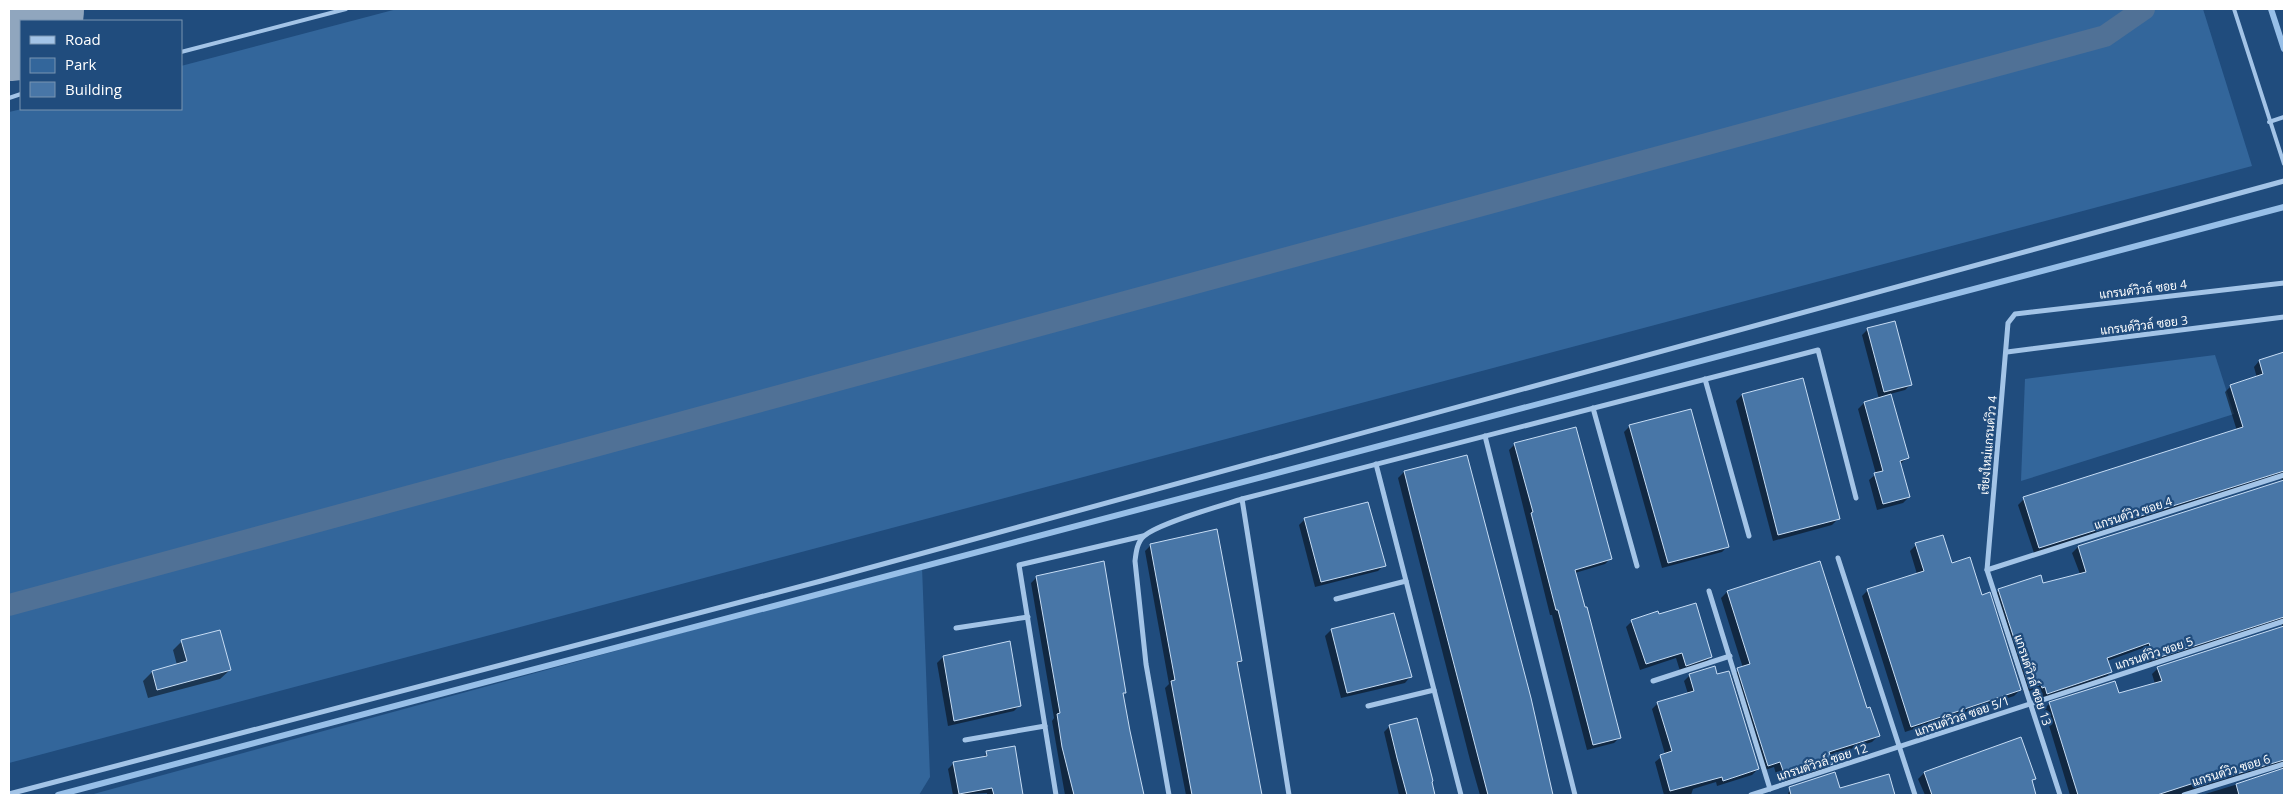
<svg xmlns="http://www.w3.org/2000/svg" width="2293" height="804" viewBox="0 0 2293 804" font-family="'Open Sans',Sarabun,sans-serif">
	<rect width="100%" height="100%" fill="#204c7d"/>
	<g fill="#33669b">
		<path d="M397 9H2203L2252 166 9 763V112L22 109H181V66Z"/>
		<path d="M2215 355 2234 414 2021 481 2025 379Z"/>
		<path d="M922 567 930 777 919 795H90Z"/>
	</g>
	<g fill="#0007">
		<path d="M1868 329 1911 384 1905 390 1890 394 1907 458 1900 464 1909 497 1903 503 1877 510 1869 480 1876 474 1858 409 1864 403 1879 399 1862 335Z"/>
		<path d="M2284 353V795H2202L2284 770 2276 765 2179 795H2070L2044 709 2050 703 2119 695 2155 684 2152 674 2158 668 2283 627 2281 623 2148 664 2143 648 2107 661 2111 672 2105 678 2041 699 2039 692 2036 693 2035 689 2024 693 1993 596 1999 590 2042 584 2080 574 2072 553 2078 547 2284 481 2276 476 2034 553 2018 505 2024 499 2237 431 2225 392 2231 386 2257 378 2254 367 2259 361Z"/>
		<path d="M1802 380 1838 519 1832 525 1773 541 1736 401 1742 395Z"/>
		<path d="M1630 426 1728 546 1722 552 1662 568 1624 432Z"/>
		<path d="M1515 444 1611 558 1605 564 1575 573 1620 737 1614 743 1587 750 1552 615H1550L1509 450Z"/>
		<path d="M1466 457 1553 795H1480L1470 760 1398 478 1404 472Z"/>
		<path d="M1305 519 1384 565 1378 571 1315 587 1299 525Z"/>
		<path d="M1151 545 1241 661 1237 665 1262 795H1186L1165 688 1169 684 1145 551Z"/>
		<path d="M1916 545 1952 565 1981 596 2020 690 2014 696 1905 732 1862 596 1868 590 1917 574 1910 551Z"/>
		<path d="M1820 562 1867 709 1878 736 1872 742 1829 756 1831 763 1825 769 1785 782 1782 772 1776 774 1774 767 1762 771 1732 675 1743 668 1721 598 1727 592Z"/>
		<path d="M1037 577 1125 692 1122 695 1143 795H1065L1052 721 1054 718 1031 583Z"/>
		<path d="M1394 615 1410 677 1405 683 1341 698 1325 636 1331 630Z"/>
		<path d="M1632 621 1711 657 1705 663 1680 671 1676 658 1640 670 1626 627Z"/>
		<path d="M182 641 230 670 220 679 148 698 143 681 152 672 177 665 173 650Z"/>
		<path d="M1009 643 1020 705 1014 711 948 726 937 663 943 657Z"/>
		<path d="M1690 675 1758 769 1752 775 1717 786 1716 782 1693 789 1691 795H1664L1655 762 1665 754 1652 709 1658 703 1688 694 1684 681Z"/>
		<path d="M1416 719 1434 795H1399L1384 732 1390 726Z"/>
		<path d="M2020 739 2034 778 2031 782 2035 795H1925L1918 779 1924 773Z"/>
		<path d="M1014 747 1022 795H987V793L953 795 948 769 954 763 981 759 987 753Z"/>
		<path d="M1888 775 1894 795H1789L1788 793 1794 787 1839 789Z"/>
	</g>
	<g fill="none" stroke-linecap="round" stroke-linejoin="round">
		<g stroke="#97bfe8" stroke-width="6">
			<path d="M2271 9 2284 49"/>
			<path d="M58 795 2284 207"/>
		</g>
		<path stroke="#507196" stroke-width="22" d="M9 605 2105 36 2144 9"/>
		<path stroke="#90a6be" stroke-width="142" d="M9 10 13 9"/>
	</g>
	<g fill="#4876a7" stroke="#c7ddf5">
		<path d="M1895 321 1912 385 1884 392 1867 328Z"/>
		<path d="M2284 352V471L2039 548 2023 497 2243 427 2230 385 2263 374 2259 360Z"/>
		<path d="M1803 378 1840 519 1778 535 1742 394Z"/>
		<path d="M1891 394 1909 458 1900 461 1910 497 1883 504 1874 473 1883 471 1864 402Z"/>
		<path d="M1691 409 1729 547 1668 563 1629 425Z"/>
		<path d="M1576 427 1612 559 1575 570 1585 607H1587L1621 738 1593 745 1558 610H1556L1531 513 1533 512 1514 443Z"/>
		<path d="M1467 455 1531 698 1553 795H1488L1412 503 1404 471Z"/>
		<path d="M2284 480V617L2154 659 2149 643 2107 658 2112 672 2047 694 2045 687 2042 688 2041 684 2030 688 1998 589 2041 575 2043 583 2086 572 2078 546Z"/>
		<path d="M1368 502 1386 566 1321 582 1304 518Z"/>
		<path d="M1217 529 1242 661 1237 662 1262 795H1192L1171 681 1175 680 1150 544Z"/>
		<path d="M1943 535 1952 563 1970 557 1982 595 1990 592 2021 690 1911 727 1867 589 1924 571 1915 543Z"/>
		<path d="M1104 561 1126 693H1123L1130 731 1144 795H1074L1062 747 1057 714 1060 713 1036 576Z"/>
		<path d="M1820 561 1867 708 1870 707 1880 736 1829 752 1833 764 1786 779 1780 762 1768 766 1737 668 1750 664 1727 591Z"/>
		<path d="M1696 603 1712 657 1686 666 1682 653 1646 664 1631 620 1658 611 1659 614Z"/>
		<path d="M1394 613 1412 677 1347 693 1331 629Z"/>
		<path d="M2284 626V760L2233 775 2231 771 2157 795H2078L2049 702 2115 681 2119 693 2162 681 2157 667Z"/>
		<path d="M220 630 231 670 157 690 152 671 187 661 181 640Z"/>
		<path d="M1010 641 1021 706 954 721 943 656Z"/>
		<path d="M1715 666 1717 674 1729 671 1759 769 1723 781 1722 777 1670 791 1660 755 1672 751 1657 702 1694 691 1689 674Z"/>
		<path d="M1417 718 1433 781 1432 782 1435 795H1407L1397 758 1389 725Z"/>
		<path d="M2021 737 2036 779 2032 780 2036 795H1932L1924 772Z"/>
		<path d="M1015 746 1023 795H994L992 788 959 794 953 762 987 756 986 751Z"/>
		<path d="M2284 768V795H2239L2236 784Z"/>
		<path d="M1835 772 1840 788 1889 774 1895 795H1791L1789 787Z"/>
	</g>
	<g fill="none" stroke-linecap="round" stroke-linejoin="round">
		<g stroke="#a3c4e7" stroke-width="4">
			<path d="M2234 9 2284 164"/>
			<path d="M181 52 346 9"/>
			<path d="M9 98 21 94"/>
			<path d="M2269 122 2284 117"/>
		</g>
		<g stroke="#a3c4e7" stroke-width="5">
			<path d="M2007 352 2284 317"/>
			<path d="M1705 379 1749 536"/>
			<path d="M1593 408 1637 566"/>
			<path d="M1485 436 1575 795"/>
			<path d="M1376 464 1461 795"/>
			<path d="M1242 499 1289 795"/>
			<path d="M1838 558 1915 795"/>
			<path d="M1987 570 2284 475"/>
			<path d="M1709 591 1770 789"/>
			<path d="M1336 599 1406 581"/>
			<path d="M956 628 1028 617"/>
			<path d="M1653 681 1730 656"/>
			<path d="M1368 706 1434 690"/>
			<path d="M965 740 1045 726"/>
			<path d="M9 794 821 581 2284 181"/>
			<path d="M1056 795 1019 565 1143 536"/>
			<path d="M1169 795 1146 664 1135 561C1136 553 1137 542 1144 536 1159 523 1220 506 1242 499L1818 350 1856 498"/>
			<path d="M1751 795 2284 621"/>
			<path d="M2060 795 1987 570 2008 323 2015 314 2284 283"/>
			<path d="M2184 795 2284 764"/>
		</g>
	</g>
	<g text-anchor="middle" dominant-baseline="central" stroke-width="4.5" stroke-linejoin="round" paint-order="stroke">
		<g font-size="12" fill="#fff" stroke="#204c7d">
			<text transform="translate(2143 289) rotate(-7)">แกรนด์วิวล์ ซอย 4</text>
			<text transform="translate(2144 325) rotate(-7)">แกรนด์วิวล์ ซอย 3</text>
			<text transform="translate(1988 445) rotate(-85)">เชียงใหม่แกรนด์วิว 4</text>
			<text transform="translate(2133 513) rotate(-18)">แกรนด์วิว ซอย 4</text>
			<text transform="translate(2154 653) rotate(-18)">แกรนด์วิว ซอย 5</text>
			<text transform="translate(2033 680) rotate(72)">แกรนด์วิวล์ ซอย 13</text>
			<text transform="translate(1962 716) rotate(-19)">แกรนด์วิวล์ ซอย 5/1</text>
			<text transform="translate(1822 762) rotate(-18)">แกรนด์วิวล์ ซอย 12</text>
			<text transform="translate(2231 770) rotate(-17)">แกรนด์วิว ซอย 6</text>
		</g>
	</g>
	<rect width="2293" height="804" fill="none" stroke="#ffffff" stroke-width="20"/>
	<rect x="20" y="20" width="162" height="90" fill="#204c7d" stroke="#7994b1"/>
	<rect x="30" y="36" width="25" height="8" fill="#a3c4e7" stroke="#7994b1"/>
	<text x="65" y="45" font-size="15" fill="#ffffff">Road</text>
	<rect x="30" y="58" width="25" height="15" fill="#33669b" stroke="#7994b1"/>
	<text x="65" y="70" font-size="15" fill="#ffffff">Park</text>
	<rect x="30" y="82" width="25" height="15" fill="#4876a7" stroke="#7994b1"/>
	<text x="65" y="95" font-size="15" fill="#ffffff">Building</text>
</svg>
